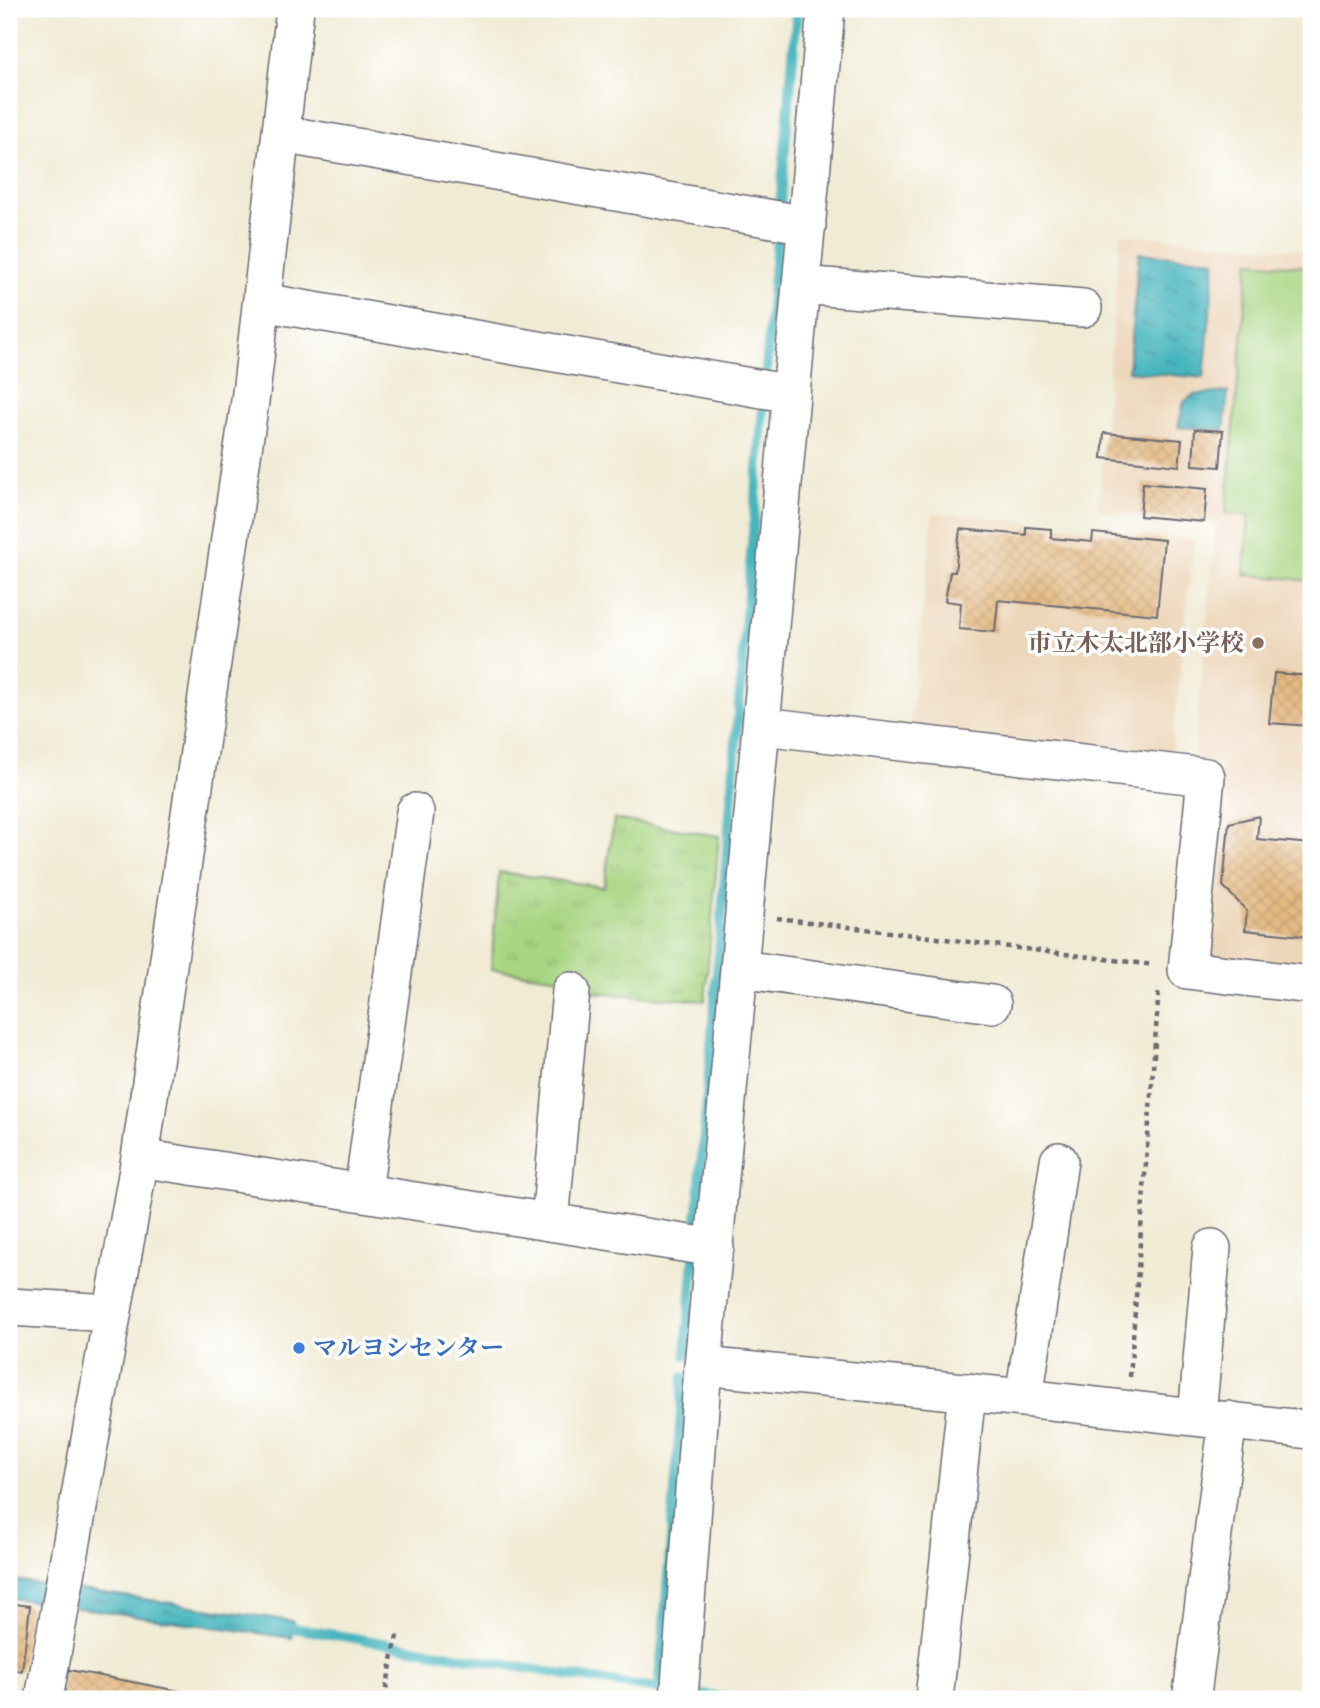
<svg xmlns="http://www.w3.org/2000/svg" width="1320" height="1708" viewBox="0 0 1320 1708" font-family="'IM FELL French Canon','Noto Serif JP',serif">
	<defs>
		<pattern id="park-tufts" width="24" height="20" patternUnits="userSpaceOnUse" patternTransform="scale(1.75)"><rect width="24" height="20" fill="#a8d582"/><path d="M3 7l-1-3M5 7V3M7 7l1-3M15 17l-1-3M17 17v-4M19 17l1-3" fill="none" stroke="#90b771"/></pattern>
		<pattern id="water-ripples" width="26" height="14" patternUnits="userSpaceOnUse" patternTransform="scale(1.75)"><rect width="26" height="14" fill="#46b5be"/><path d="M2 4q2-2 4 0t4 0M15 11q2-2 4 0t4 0" fill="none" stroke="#3a939c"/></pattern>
		<pattern id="building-cross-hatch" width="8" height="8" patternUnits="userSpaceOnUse" patternTransform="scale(1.75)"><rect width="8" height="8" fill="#e5ba82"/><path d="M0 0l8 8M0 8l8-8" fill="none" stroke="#c4a071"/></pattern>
	</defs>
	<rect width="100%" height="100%" fill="#fff"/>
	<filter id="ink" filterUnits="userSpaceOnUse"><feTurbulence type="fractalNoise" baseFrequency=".0143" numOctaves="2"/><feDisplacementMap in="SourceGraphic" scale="14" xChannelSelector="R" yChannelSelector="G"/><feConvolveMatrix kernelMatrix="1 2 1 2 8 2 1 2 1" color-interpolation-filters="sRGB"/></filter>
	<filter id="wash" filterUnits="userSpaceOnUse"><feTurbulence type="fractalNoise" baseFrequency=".00686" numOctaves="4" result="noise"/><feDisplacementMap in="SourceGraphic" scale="28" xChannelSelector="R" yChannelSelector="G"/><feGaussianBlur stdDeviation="1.57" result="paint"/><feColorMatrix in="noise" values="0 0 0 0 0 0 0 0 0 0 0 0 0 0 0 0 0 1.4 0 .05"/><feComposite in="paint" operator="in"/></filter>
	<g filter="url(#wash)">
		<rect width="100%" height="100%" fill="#f0ebd4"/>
		<g fill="#edd7bb">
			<path d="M1120 234 1311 251V975L1199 964 1220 764 1193 762 1216 524 1098 511Z"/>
			<path d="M933 512 1194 540 1171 756 910 728Z"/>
		</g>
		<path fill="url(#park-tufts)" stroke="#657c5e" stroke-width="2" d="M614 819 719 836 705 1001 561 990 562 978 491 969 499 872 604 887Z"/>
		<path fill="#a8d582" stroke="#657c5e" stroke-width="2" d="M1249 262 1311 267V581L1244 574 1249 516 1226 513Z"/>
		<g fill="url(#water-ripples)" stroke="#346c7c" stroke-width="2">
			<path d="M1139 253 1215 260 1204 378 1128 371Z"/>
			<path d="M1228 392 1224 430 1178 427 1184 402 1193 395Z"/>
			<path d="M9 1579 293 1621 292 1638 9 1598Z"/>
		</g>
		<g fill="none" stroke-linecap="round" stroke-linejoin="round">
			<g stroke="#46b5be" stroke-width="10">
				<path d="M765 381 797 9"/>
				<path d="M686 1355 764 396"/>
				<path d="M279 1626C408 1645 536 1673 665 1690"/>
				<path d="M659 1689 684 1377"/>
				<path d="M687 1693 735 1699"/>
			</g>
		</g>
		<g id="blocks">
			<g fill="url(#building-cross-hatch)">
				<path d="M1195 429 1223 431 1220 467 1193 465Z"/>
				<path d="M1104 433 1182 440 1179 466 1102 458Z"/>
				<path d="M1143 483 1207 489 1204 522 1140 516Z"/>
				<path d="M1026 527 1051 529V538L1092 542 1093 533 1164 540 1157 615 998 600 995 632 959 629 961 603 945 601 950 572H955L960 529 1026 535Z"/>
				<path d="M1274 673 1311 676V726L1269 723Z"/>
				<path d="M1259 816 1257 839 1311 844V937L1245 930 1247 911 1223 886 1229 823Z"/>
				<path d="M9 1603 30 1606 22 1671 9 1669Z"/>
				<path d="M64 1669 195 1694 194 1699H58Z"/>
			</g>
		</g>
	</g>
	<g filter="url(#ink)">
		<use href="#blocks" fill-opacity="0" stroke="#6a6871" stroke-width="2"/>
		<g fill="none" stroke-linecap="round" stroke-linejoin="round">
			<defs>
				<g id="minor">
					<path d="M281 134 807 225"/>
					<path d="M801 285 1083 308"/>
					<path d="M262 302 791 394"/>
					<path d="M762 726 1206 777 1187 970 1311 985"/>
					<path d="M740 969 992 1004"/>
					<path d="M140 1158 715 1248"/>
					<path d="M363 1192 415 812"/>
					<path d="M550 1222 571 991"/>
					<path d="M9 1307 112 1313"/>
					<path d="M703 1366 1024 1398 1311 1430"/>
					<path d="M1024 1398 1059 1161"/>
					<path d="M1197 1417 1212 1248"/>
					<path d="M44 1699 140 1158 251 394 295 9"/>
					<path d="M679 1699 703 1366 826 9"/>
					<path d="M934 1699 967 1392"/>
					<path d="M1195 1699 1192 1694 1228 1420"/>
				</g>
			</defs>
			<use href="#minor" stroke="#6a6871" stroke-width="40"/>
			<g stroke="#6a6871" stroke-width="4.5" stroke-dasharray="5 5" stroke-linecap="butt">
				<path d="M777 918 1154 965"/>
				<path d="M1130 1377 1159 988"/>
				<path d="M384 1699 398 1631"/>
			</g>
			<use href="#minor" stroke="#fff" stroke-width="37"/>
		</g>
	</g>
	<circle fill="#8d6e63" stroke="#fff" stroke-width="2.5" cx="1258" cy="643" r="7"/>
	<circle fill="#3f7fe0" stroke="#fff" stroke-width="2.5" cx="299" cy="1348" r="7"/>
	<g text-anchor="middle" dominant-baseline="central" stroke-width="7" stroke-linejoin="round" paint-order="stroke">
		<g font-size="24" font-weight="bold" fill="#785e54" stroke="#fff" text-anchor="end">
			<text x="1244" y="643">市立木太北部小学校</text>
		</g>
		<g font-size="24" font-weight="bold" fill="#366cbe" stroke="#fff" text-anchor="start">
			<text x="313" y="1348">マルヨシセンター</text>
		</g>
	</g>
	<rect width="1320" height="1708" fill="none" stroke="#fff" stroke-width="35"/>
</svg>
